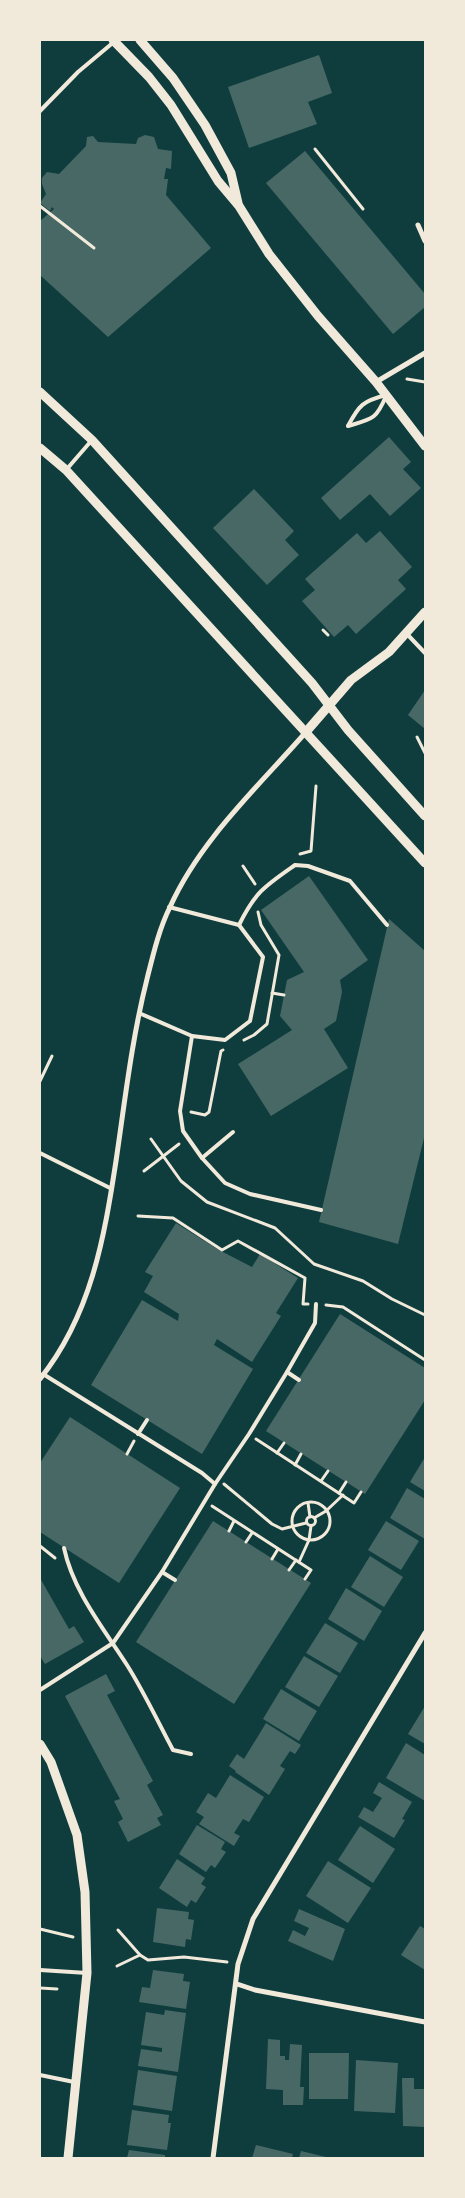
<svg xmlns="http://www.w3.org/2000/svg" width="465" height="2198" viewBox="0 0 465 2198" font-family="Cabin,sans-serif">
	<rect width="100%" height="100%" fill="#0f3d3e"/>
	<g fill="#486865">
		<path d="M319 55 332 93 308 102 317 124 249 148 228 87Z"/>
		<path d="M145 135 154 137 158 149 172 151 171 169 166 168 164 179H168L166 195 211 248 108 337 40 275V221L54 209 52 207 50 211 40 203 46 194 42 184V178L47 172 59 174 86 146 87 137 93 136 98 142 136 144 138 138Z"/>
		<path d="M305 151 425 294V307L393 334 266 183Z"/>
		<path d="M389 437 411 462 403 469 421 488 390 516 370 494 340 520 321 498Z"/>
		<path d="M254 489 294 531 285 540 299 555 267 585 213 528Z"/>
		<path d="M380 531 412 567 398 580 406 589 356 634 348 625 334 637 302 601 315 590 305 579 357 533 366 543Z"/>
		<path d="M425 690V729L408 715Z"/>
		<path d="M309 876 368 960 340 980 342 992 336 1021 324 1029 348 1068 271 1116 238 1064 292 1030 280 1016 287 980 304 972 261 910Z"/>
		<path d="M389 919 425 951V1134L398 1244 319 1222Z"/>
		<path d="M176 1223 219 1250 252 1267 260 1254 298 1278 276 1313 281 1316 252 1362 217 1339 214 1345 253 1369 202 1454 91 1385 142 1300 178 1321 179 1314 144 1292 153 1276 145 1272Z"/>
		<path d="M340 1314 425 1368V1400L365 1494 266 1431Z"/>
		<path d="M70 1417 180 1488 119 1583 40 1532V1463Z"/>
		<path d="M425 1457V1491L410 1482Z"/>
		<path d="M407 1488 425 1499V1539L390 1518Z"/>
		<path d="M213 1521 311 1583 234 1704 136 1642Z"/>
		<path d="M386 1521 419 1541 401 1570 368 1550Z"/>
		<path d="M370 1556 403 1577 384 1607 351 1587Z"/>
		<path d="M40 1578 69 1629 74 1626 84 1642 45 1664 40 1656Z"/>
		<path d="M346 1588 382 1611 364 1641 328 1619Z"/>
		<path d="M325 1623 358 1643 340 1673 306 1653Z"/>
		<path d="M304 1656 338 1676 319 1707 285 1687Z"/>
		<path d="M106 1674 115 1691 107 1695 153 1781 147 1785 163 1815 157 1818 161 1825 128 1842 118 1822 123 1819 114 1801 120 1799 65 1696Z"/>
		<path d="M281 1689 317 1711 299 1741 263 1719Z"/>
		<path d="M425 1706V1744L408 1734Z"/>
		<path d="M266 1723 301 1745 295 1754 290 1751 280 1766 285 1769 269 1795 235 1772 236 1771 229 1766 237 1754 244 1759Z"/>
		<path d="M406 1743 425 1755V1801L386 1778Z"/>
		<path d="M230 1775 264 1797 249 1822 243 1819 234 1833 240 1836 234 1846 199 1824 204 1817 196 1812 208 1793 216 1798Z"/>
		<path d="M379 1782 412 1802 402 1819 405 1820 394 1838 358 1817 364 1807 373 1812 382 1798 373 1793Z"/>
		<path d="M197 1825 225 1842 221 1849 226 1852 215 1868 211 1865 206 1872 179 1854Z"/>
		<path d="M360 1826 395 1849 373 1883 338 1860Z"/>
		<path d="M177 1859 205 1878 201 1884 206 1887 196 1903 191 1900 187 1907 159 1888Z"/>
		<path d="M328 1861 371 1888 348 1923 306 1896Z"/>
		<path d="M157 1908 189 1912 188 1919 194 1920 191 1940 186 1939 185 1947 153 1942Z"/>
		<path d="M299 1909 345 1929 333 1961 288 1941 293 1930 305 1936 309 1928 294 1921Z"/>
		<path d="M420 1926 425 1929V1970L401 1955Z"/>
		<path d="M153 1970 184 1974 183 1981 190 1982 186 2009 139 2002 142 1987 150 1988Z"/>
		<path d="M165 2010 186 2013 178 2072 138 2066 141 2049 162 2052V2048L141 2045 146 2012 164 2015Z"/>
		<path d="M268 2039 280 2040V2056H285V2060H289L290 2044 302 2045 300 2087H304L303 2105H283V2090L266 2089Z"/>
		<path d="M309 2053H349L348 2099H309Z"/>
		<path d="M356 2060 398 2063 395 2113 354 2111Z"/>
		<path d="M138 2070 177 2076 172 2111 133 2105Z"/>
		<path d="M402 2078H414V2089H425V2127L403 2126Z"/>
		<path d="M132 2110 169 2115 168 2123H171L167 2150 127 2145Z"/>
		<path d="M256 2145 293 2154 292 2158H252Z"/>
		<path d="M129 2150 165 2155V2158H127Z"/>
		<path d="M301 2151 326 2157V2158H299Z"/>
	</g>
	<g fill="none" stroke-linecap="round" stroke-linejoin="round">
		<g stroke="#f1e9da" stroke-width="3">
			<path d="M315 149 363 209"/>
			<path d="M40 206 94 248"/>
			<path d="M407 379 425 382"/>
			<path d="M323 630 328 635"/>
			<path d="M417 737 425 753"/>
			<path d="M300 854 311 851 316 786"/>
			<path d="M243 866 255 884"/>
			<path d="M272 993 284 995"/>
			<path d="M244 1040 254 1035 267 1024 279 955 261 925 258 912"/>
			<path d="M40 1081 52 1056"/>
			<path d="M191 1112 205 1115 209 1112 221 1051 223 1050"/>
			<path d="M151 1139 181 1181 207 1202 275 1228 314 1264 363 1281 392 1299 425 1315"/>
			<path d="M144 1171 179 1144"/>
			<path d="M138 1216 173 1218 222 1250 238 1241 305 1278 303 1304H308"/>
			<path d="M326 1305 343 1307 425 1360"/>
			<path d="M256 1439 354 1503 361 1492"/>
			<path d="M277 1453 284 1443"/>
			<path d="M127 1454 134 1441"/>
			<path d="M295 1465 301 1454"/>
			<path d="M321 1481 328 1471"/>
			<path d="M224 1484 272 1524 282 1529 306 1523"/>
			<path d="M339 1493 346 1482"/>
			<circle cx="311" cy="1521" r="19"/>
			<path d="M308 1503 310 1517"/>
			<path d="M212 1506 311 1570 305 1579"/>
			<circle cx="311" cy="1521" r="4.5"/>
			<path d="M314 1518 326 1511 343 1495"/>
			<path d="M229 1531 234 1521"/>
			<path d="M246 1542 252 1533"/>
			<path d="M40 1546 55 1558"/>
			<path d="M272 1559 278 1549"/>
			<path d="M299 1562 309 1540 311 1526"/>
			<path d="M289 1570 296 1560"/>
			<path d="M40 1929 73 1937"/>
			<path d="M118 1930 140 1955 148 1960 184 1957 227 1962"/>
			<path d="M117 1966 140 1955"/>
			<path d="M40 1988 57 1989"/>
		</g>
		<g stroke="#f1e9da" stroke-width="4">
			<path d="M40 111 78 72 115 41"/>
			<path d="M348 426C372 419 376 420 386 396"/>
			<path d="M348 426C359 405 363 401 386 395"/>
			<path d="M66 470 92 440"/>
			<path d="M406 633 425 653"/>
			<path d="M239 925C256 891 265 886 295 865L308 866 350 881 387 925"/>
			<path d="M139 1013 192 1036 225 1040 250 1021 263 957 239 925 169 907"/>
			<path d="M192 1036 180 1111 183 1131 202 1158 225 1183 250 1194 321 1210"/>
			<path d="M40 1153 112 1189"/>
			<path d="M202 1158 233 1132"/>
			<path d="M287 1372 299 1380"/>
			<path d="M43 1374 202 1473 215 1484"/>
			<path d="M138 1434 147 1420"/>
			<path d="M64 1548C73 1591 104 1629 127 1665 144 1692 158 1722 173 1750L191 1754"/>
			<path d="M162 1572 175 1580"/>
			<path d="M40 1690 113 1643 162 1572 215 1484 249 1434 287 1372 315 1323 316 1304"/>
			<path d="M40 1970 87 1973"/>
			<path d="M40 2075 74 2082"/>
		</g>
		<g stroke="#f1e9da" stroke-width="5">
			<path d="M418 225 425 241"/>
			<path d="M376 382 425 353"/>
			<path d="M40 1379C91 1315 104 1239 116 1161 125 1100 132 1038 147 979 153 955 159 929 170 907 200 840 258 787 306 732"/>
			<path d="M237 1984 255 1990 425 2022"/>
			<path d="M213 2158 238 1964 253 1919 425 1633"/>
		</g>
		<g stroke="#f1e9da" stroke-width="9">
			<path d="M113 40 149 77 171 105 218 181 239 206 269 254 318 316 376 382 425 446"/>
			<path d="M140 40 173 78 205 125 231 173 238 203"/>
			<path d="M40 392 92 440 312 683 348 730 425 816"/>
			<path d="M40 448 66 470 425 863"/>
			<path d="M306 732 351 680 389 652 425 612"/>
			<path d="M40 1744 51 1762 77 1835 85 1892 87 1973 68 2158"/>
		</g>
	</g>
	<rect width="465" height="2198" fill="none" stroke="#f1e9da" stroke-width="82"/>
</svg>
